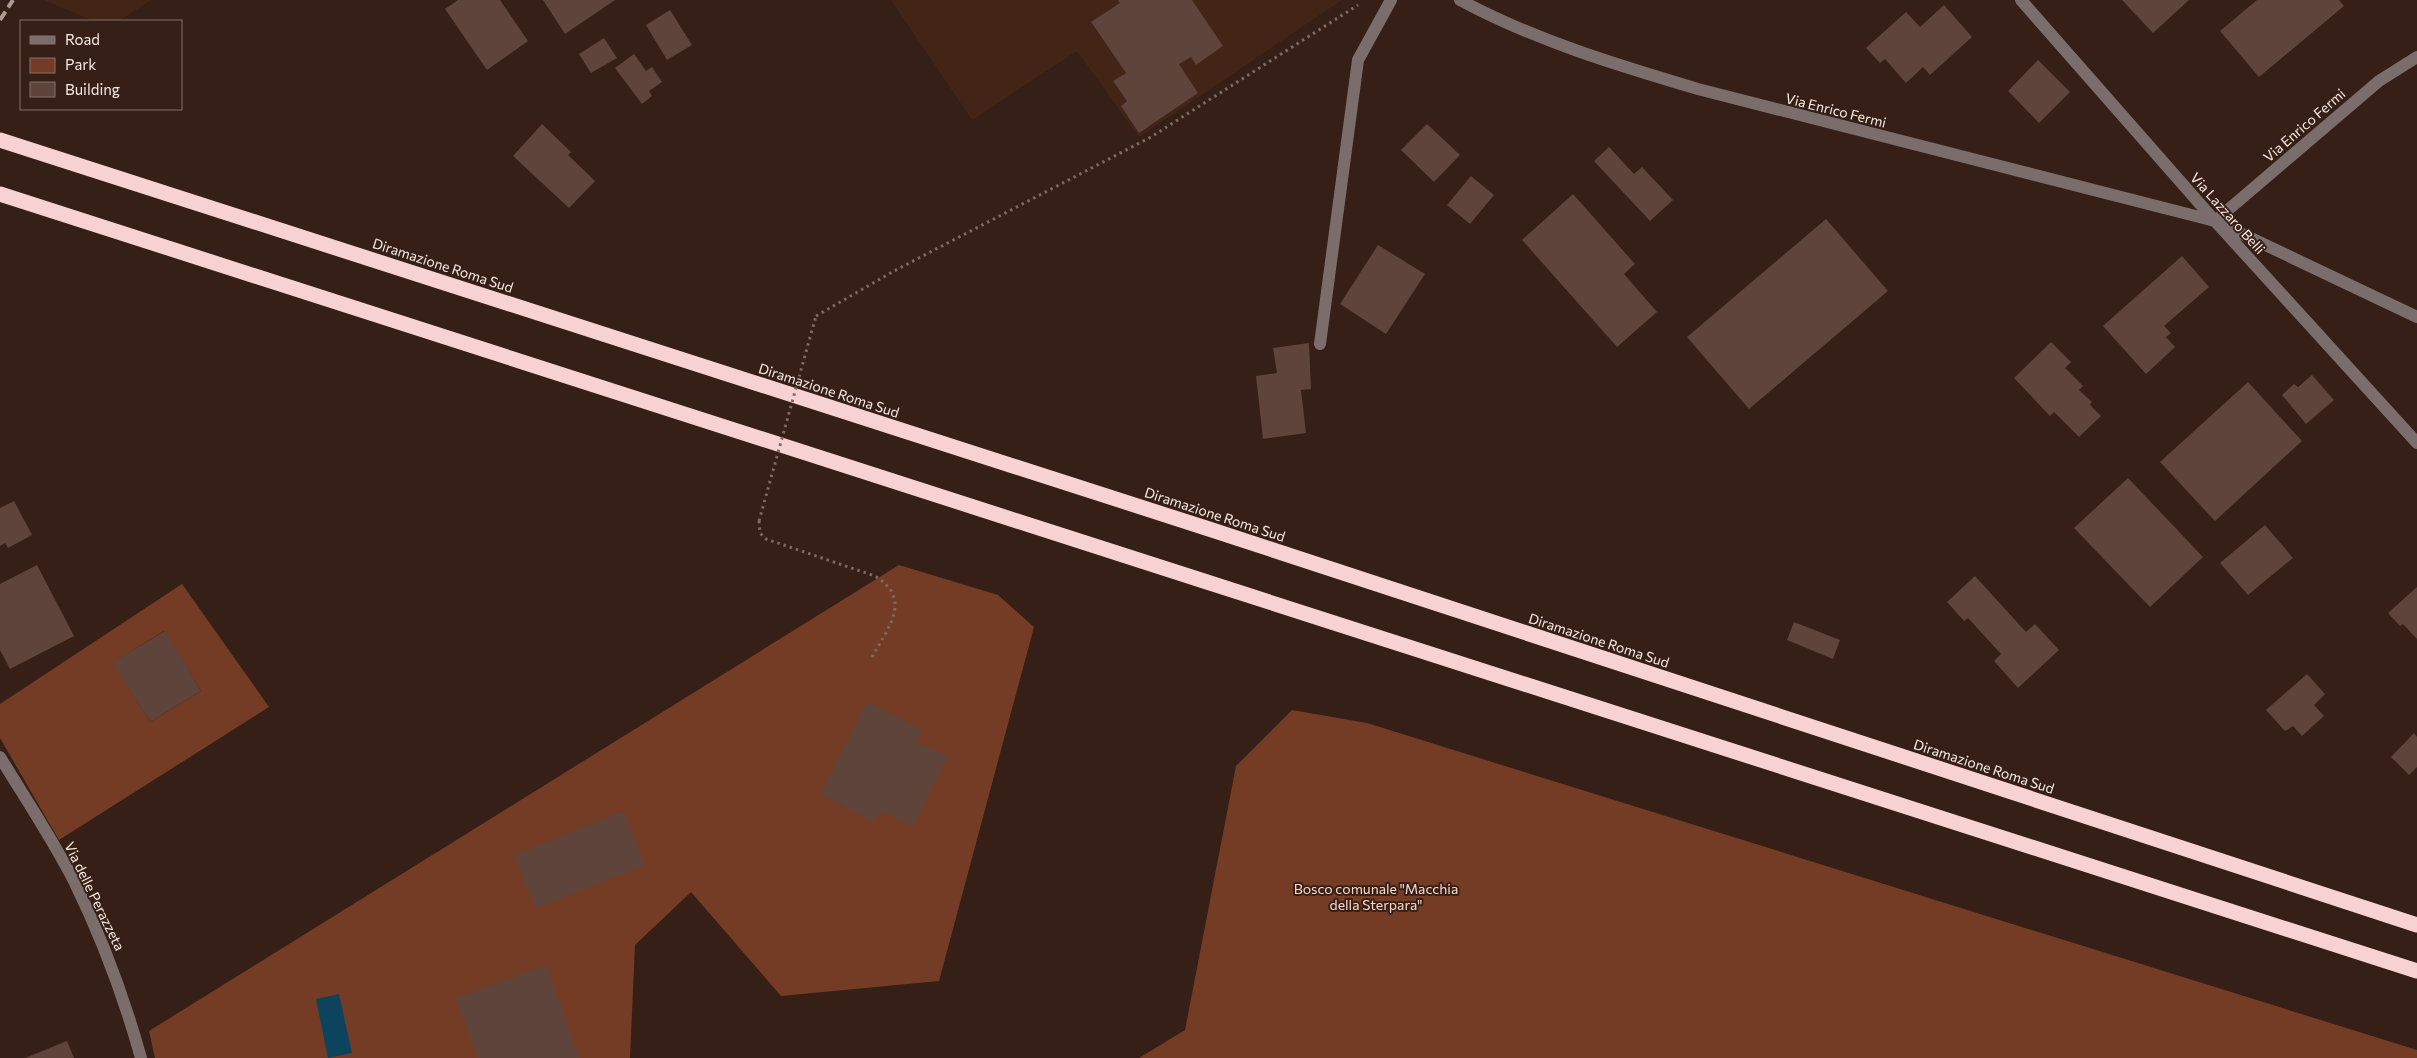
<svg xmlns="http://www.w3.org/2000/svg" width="2417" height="1058" viewBox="0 0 2417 1058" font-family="Commissioner,sans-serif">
	<rect width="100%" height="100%" fill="#361f16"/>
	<g fill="#432518">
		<path d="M44 0H151L119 21H94Z"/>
		<path d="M891 0H1118L1120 3 1091 23 1126 73 1113 81 1127 101 1121 106 1139 133 1198 93 1179 64 1191 57 1196 65 1223 46 1192 0H1342L1139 137 1077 51 972 120Z"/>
	</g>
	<g fill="#743c24" fill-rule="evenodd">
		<path d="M899 565 998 595 1034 627 939 981 781 996 691 892 635 945 630 1058H155L149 1031Z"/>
		<path d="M182 584 269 707 59 840 0 738V704ZM164 631 201 691 150 722 114 662Z"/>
		<path d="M1292 710 1367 723 2417 1050V1058H1139L1185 1030 1236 766Z"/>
	</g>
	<path fill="#0c445d" d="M339 994 352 1053 328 1058 316 999Z"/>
	<g fill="#5e443a">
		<path d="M458 0H500L528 41 487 70 445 9Z"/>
		<path d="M543 0H615L565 34Z"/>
		<path d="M1118 0H1192L1223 46 1196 65 1191 57 1179 64 1198 93 1139 133 1121 106 1127 101 1113 81 1126 73 1091 22 1120 3Z"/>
		<path d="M2122 0H2189L2153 33Z"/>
		<path d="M2257 0H2339L2344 6 2259 77 2220 31Z"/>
		<path d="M1944 5 1972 37 1930 75 1923 67 1906 83 1885 59 1880 63 1866 48 1906 12 1920 27Z"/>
		<path d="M670 10 692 45 667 60 646 25Z"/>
		<path d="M604 38 617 58 591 73 579 54Z"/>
		<path d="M634 54 646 71 652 67 662 82 649 91 652 96 642 104 615 68Z"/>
		<path d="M2038 60 2070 92 2039 123 2008 91Z"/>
		<path d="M542 124 571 152 568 155 595 181 569 208 513 156Z"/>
		<path d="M1427 124 1460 155 1434 182 1401 150Z"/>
		<path d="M1609 147 1634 174 1642 167 1673 200 1650 221 1594 161Z"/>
		<path d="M1471 176 1494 195 1470 224 1447 205Z"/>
		<path d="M1573 194 1635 264 1624 274 1657 312 1617 347 1522 240Z"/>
		<path d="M1826 219 1888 291 1749 409 1687 337Z"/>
		<path d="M1378 245 1425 274 1386 334 1340 304Z"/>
		<path d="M2182 256 2209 287 2164 326 2171 333 2166 337 2175 347 2146 374 2103 326Z"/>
		<path d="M2051 342 2071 362 2065 368 2083 386 2079 390 2092 402 2090 405 2101 416 2079 437 2054 412 2050 416 2014 378Z"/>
		<path d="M1309 343 1311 389 1301 390 1306 433 1263 439 1256 376 1277 373 1273 348Z"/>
		<path d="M2312 375 2334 400 2306 424 2282 395 2294 384 2298 387Z"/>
		<path d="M2248 382 2302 441 2215 521 2160 462Z"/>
		<path d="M2128 478 2203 557 2150 607 2074 528Z"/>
		<path d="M14 501 32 535 8 548 5 543 0 546V508Z"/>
		<path d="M2265 525 2293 558 2248 595 2220 563Z"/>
		<path d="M37 565 74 636 10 669 0 650V584Z"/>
		<path d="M1975 576 2026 632 2035 624 2059 650 2018 688 1994 661 2001 654 1968 618 1964 621 1947 602Z"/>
		<path d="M2417 587V639L2403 624 2400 626 2388 613Z"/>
		<path d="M1794 622 1840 640 1833 659 1787 640Z"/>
		<path d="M165 631 201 691 150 722 113 662Z"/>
		<path d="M2307 674 2325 694 2314 705 2324 716 2302 736 2293 726 2285 731 2266 710Z"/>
		<path d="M867 702 922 730 916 742 948 756 913 826 880 811 874 822 820 794Z"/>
		<path d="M2414 733 2417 737V767L2409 775 2391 757Z"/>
		<path d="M623 811 645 865 536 908 514 855Z"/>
		<path d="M546 965 579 1058H478L456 998Z"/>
		<path d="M67 1041 74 1058H25Z"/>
	</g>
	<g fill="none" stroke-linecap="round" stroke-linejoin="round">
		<g stroke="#7d6960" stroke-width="3" stroke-dasharray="2.5 4" stroke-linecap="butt">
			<path d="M816 316 894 271 1151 137 1358 5"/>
			<path d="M759 521 760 533 766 539 875 576C913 599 888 628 872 657"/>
		</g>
		<g stroke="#7c6d6d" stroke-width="12">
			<path d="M1460 0C1534 40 1617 65 1698 89L2215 221 2417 317"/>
			<path d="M2021 0 2215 221 2417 443"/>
			<path d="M2215 221 2379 81 2417 57"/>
			<path d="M1320 344 1358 60 1391 0"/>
			<path d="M0 757C25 798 52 838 74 881 102 938 124 997 141 1058"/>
		</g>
		<g stroke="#f6d2d2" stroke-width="15">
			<path d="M0 140 1209 529 2417 925"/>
			<path d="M0 194C806 452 1611 713 2417 971"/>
		</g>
		<path stroke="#ae9c94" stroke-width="4" stroke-dasharray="10 5" stroke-linecap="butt" d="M0 20 13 0"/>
		<path stroke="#7d6960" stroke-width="3" stroke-dasharray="2.5 4" stroke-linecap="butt" d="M759 521 816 316"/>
	</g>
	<g text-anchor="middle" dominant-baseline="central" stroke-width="4" stroke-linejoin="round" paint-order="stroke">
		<g font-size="14" fill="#f9e9e2" stroke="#361f16">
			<text transform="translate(1836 110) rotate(14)">Via Enrico Fermi</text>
			<text transform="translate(2304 125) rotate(-41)">Via Enrico Fermi</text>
			<text transform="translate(2228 213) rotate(48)">Via Lazzaro Belli</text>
			<text transform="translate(443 265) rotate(18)">Diramazione Roma Sud</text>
			<text transform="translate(829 390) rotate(18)">Diramazione Roma Sud</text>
			<text transform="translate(1215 514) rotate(18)">Diramazione Roma Sud</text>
			<text transform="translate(1599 640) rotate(18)">Diramazione Roma Sud</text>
			<text transform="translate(1984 766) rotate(18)">Diramazione Roma Sud</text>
			<text transform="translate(95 896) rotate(64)">Via delle Perazzeta</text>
		</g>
		<g font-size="14" fill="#fed9ca" stroke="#361f16">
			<text x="1376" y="888">Bosco comunale "Macchia<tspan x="1376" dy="16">della Sterpara"</tspan></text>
		</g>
	</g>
	<rect x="20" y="20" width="162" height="90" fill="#361f16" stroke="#847068"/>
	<rect x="30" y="36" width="25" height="8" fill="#7c6d6d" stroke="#847068"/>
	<text x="65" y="45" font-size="15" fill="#f9e9e2">Road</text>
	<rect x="30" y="58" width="25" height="15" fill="#743c24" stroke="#847068"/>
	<text x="65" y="70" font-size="15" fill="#f9e9e2">Park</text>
	<rect x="30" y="82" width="25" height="15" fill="#5e443a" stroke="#847068"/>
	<text x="65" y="95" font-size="15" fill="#f9e9e2">Building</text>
</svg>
